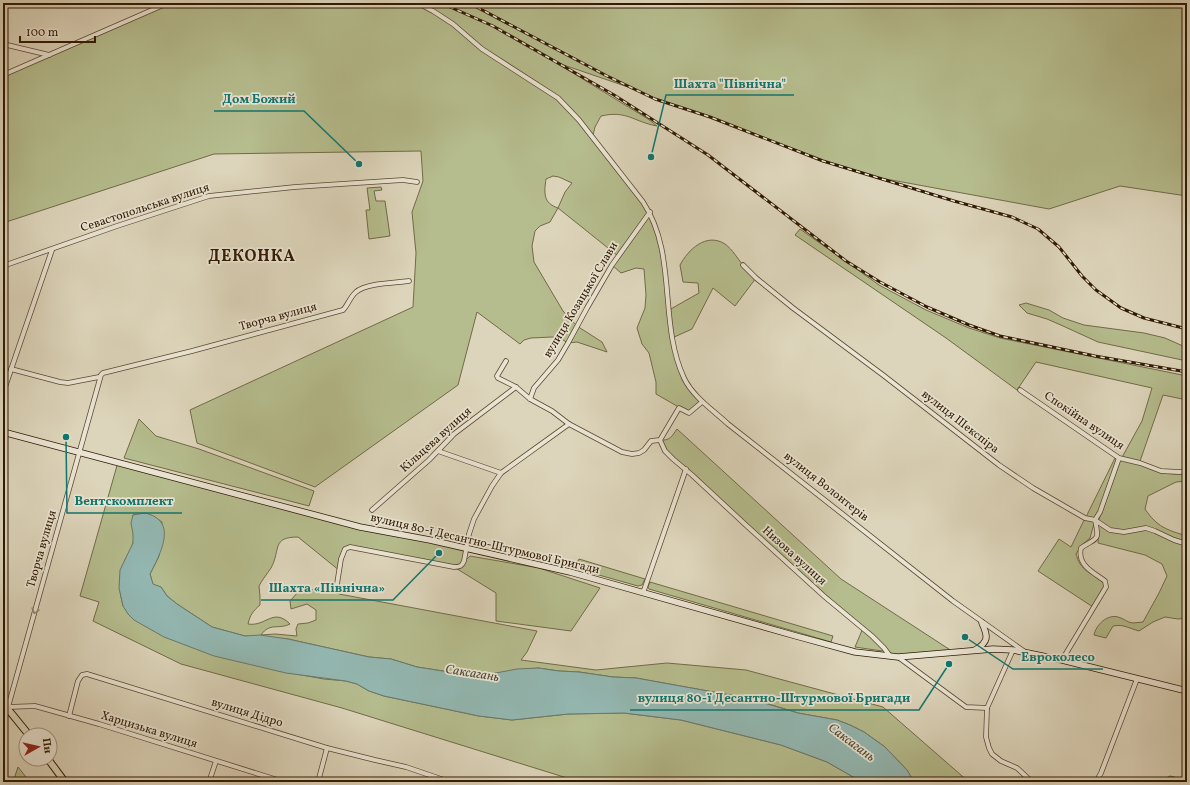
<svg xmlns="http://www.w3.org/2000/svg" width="1190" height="785" viewBox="0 0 1190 785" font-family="Vollkorn,serif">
	<rect width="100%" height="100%" fill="#ddd5bb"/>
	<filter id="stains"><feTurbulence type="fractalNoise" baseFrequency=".005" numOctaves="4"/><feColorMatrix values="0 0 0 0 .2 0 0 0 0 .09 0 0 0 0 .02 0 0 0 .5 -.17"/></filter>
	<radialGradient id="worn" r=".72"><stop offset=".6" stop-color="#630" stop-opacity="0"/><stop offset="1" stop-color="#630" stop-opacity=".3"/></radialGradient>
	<g fill="#b5bc8d" stroke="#726a47" fill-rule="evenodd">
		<path d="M168 3H1187V196L1120 186 1049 209 875 177 823 161 710 117 655 99 628 87 555 62 648 119 657 126C634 122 627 110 601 116L595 127 593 135 637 193 661 240 669 310 699 293 698 283 683 282 680 265C688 250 706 232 725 244 733 250 737 258 743 265 747 270 752 274 756 278L735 306 713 288 692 329 672 338 684 379 702 402 689 413 656 394V382L649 353 642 344 637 328 645 308 646 295 644 269 636 268 621 273 612 265 618 256 558 208 550 222 540 226 535 231 532 246 534 262 563 311 577 326 602 342 607 352 577 342 568 343 560 338 552 337 531 338 524 340 520 344 477 312 458 385 315 487 197 443 190 410 413 307 416 253 412 212 423 181 421 151 214 154 3 223V75ZM553 176 559 177 572 183 565 192 558 208C543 203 544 193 546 179Z"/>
		<path d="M381 187 382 190 374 191 376 201H385L390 236 369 239 366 210H370L367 188Z"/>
		<path d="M800 229 879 285 926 310 969 328 1000 338 1187 376V400L1163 395 1139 464C1156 471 1168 476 1187 473V481L1176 482 1148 496 1145 509C1157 527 1167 530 1187 536V618L1178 619 1165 617 1153 622 1139 631C1128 628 1124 624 1113 626L1106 638 1094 635C1096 625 1107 614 1118 617 1123 618 1128 623 1133 623 1136 623 1140 622 1143 622L1159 593 1167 576 1162 564 1145 555 1098 543C1099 532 1096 522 1102 512L1120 461 1142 421 1152 388 1036 362 1017 390 946 338 795 235Z"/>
		<path d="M1026 303 1049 310 1063 318 1084 325 1144 333 1165 338 1183 346H1187V361L1098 342 1063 326 1047 319 1027 313 1019 305Z"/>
		<path d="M139 419 156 436 199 449 314 491 309 506 124 458Z"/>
		<path d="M677 429 841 579 955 653 890 656 884 648 882 651 855 647 863 628 665 451 660 440C670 441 672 436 677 429Z"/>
		<path d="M1115 458 1117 459 1099 511 1094 519 1086 517Z"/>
		<path d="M118 462 309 513 467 549 465 561 470 556 539 568 600 588 571 631 496 621V593L454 567 355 548 345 549 340 571 298 537C271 537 281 550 271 568 267 574 262 580 259 586L260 597V605C253 611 250 615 248 624 266 627 273 607 290 624 278 630 270 622 261 635L275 634 297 636 296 629 298 624 308 623 316 620V610L307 604 291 609 290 601 298 592 309 590 332 588 335 587 339 594 537 631 527 652 521 660 596 670 667 663 746 670 883 707 969 782H914L907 770 885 747 864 732 850 725 837 720 798 713 772 705 730 695 636 678 613 677 579 672 559 671 538 668 485 675 462 674 417 667 391 659 369 657 288 639 245 636 212 627 177 604 167 596 161 587 153 585 150 574 159 556 162 522C150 513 147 514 133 515 131 526 135 534 133 543 132 549 127 555 125 560 117 577 119 589 123 606L279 671 324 679 346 681 357 684 369 691 384 696 479 716 512 720 568 714 624 713 681 720 781 745 827 762 862 782H566L567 778 342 708 181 664 93 621 99 602 80 596Z"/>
		<path d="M1085 518 1095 520 1090 538 1081 546 1076 554C1080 571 1092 574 1106 583L1093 607 1038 571 1059 539 1071 547Z"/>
		<path d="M579 559 645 579 642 585 638 586 574 568Z"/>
		<path d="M650 582 833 636 831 642 649 589 648 587Z"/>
		<path d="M18 767 30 782H13Z"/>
		<path d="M1170 776 1187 780V782H1158Z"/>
	</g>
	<path fill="#93b8b2" stroke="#6b786b" d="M145 513C179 521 160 554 150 574L153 584 161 587 167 596 177 604 212 627 245 636 260 635 288 639 369 657 391 659 417 667 462 674 485 675 517 669 538 668 559 671 579 672 613 677 636 678 747 698 798 713 837 720 850 725 864 732 885 747 907 770 914 782H862L827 762 781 745 681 720 624 713 568 714 512 720 479 716 384 696 369 691 357 684 346 681 286 673 214 656 164 637 134 620 128 614 123 606 119 588 120 570 133 543V534L131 523 133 515Z"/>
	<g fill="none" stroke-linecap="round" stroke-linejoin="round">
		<defs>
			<g id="street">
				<path d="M418 3 433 11 453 24 482 49 558 98 579 120 643 202C678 255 658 322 684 378 693 397 713 410 728 424L953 601 1025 652"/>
				<path d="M3 44 49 55"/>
				<path d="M3 75 168 3"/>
				<path d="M743 265 756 278 793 308 883 375 999 465 1033 488 1071 510 1085 518 1095 520 1110 530 1124 532 1146 528 1155 531 1174 540 1187 544"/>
				<path d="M3 266 117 226 209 196 295 187 372 182 403 180 417 182"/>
				<path d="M506 361 497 376 498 378 516 387 530 399 552 411 569 424 622 452 632 454 639 453 644 450 651 441 660 440 679 408 689 413 702 402"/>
				<path d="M11 369 60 382 68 383 99 377"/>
				<path d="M1020 390 1119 458 1140 463 1161 471 1179 472 1187 471"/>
				<path d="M3 393 52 250"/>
				<path d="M530 399 534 388 558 360 568 343 587 308 612 265 650 212"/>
				<path d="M660 440 665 451 673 459 692 475 748 527 825 597 872 636 884 648 890 656"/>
				<path d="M438 451 501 473"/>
				<path d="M372 510 429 460 454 434 516 387"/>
				<path d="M335 587 337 584 341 559 345 549 350 547 454 567C460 567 462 566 464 561L469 534 474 519 492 486 501 473 569 424"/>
				<path d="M643 593 686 469"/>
				<path d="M1013 650 987 708 986 737 989 748 992 754 1001 761 1017 768 1032 782"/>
				<path d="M898 657 966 707 987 708"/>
				<path d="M1062 660 1106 587 1105 581C1093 572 1077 565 1081 548 1097 537 1100 542 1095 520L1100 512 1119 458"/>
				<path d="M8 707 35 706 99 724 284 782"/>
				<path d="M69 716 78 681 82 675 87 674 327 748 375 760 406 767 450 782"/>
				<path d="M3 725 101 375 103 373 192 351 343 310C348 305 350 297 356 292 366 283 395 283 409 281"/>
				<path d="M209 782 216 761"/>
				<path d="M318 782 327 748"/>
				<path d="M1096 782 1101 773 1137 679"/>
			</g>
			<g id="secondary">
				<path d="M3 432 360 527 430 540 570 572 796 636 855 652 898 657 993 649 1013 650 1062 660 1187 691"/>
				<path d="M975 650C989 642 988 636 982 623"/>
			</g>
			<g id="primary">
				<path d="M3 703 29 735"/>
				<path d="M48 759 65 782"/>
			</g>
		</defs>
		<use href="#street" stroke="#5b4830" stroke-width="5.5"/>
		<use href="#secondary" stroke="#301901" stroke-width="7"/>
		<use href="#primary" stroke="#301901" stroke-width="8"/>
		<use href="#street" stroke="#e9e4d3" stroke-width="4"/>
		<use href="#secondary" stroke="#e9e4d3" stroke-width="5.5"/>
		<use href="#primary" stroke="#ddd5bb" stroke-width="6"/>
		<defs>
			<g id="rail">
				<path d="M441 3 493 26 614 95 708 155 846 261 880 282 927 307 969 325 1000 336 1095 356 1187 372"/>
				<path d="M469 3 607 76 655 99 710 117 823 161 954 201 1012 217 1038 229 1059 247 1082 276 1096 290 1121 308 1144 318 1187 329"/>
			</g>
		</defs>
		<use href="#rail" stroke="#301901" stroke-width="3"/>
		<use href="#rail" stroke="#e9e4d3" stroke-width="1.5" stroke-dasharray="4.5" stroke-linecap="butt"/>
	</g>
	<defs><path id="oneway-chevron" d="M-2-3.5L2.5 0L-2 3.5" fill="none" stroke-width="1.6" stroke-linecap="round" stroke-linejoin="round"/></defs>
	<use stroke="#968974" href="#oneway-chevron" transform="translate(35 611) rotate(106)"/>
	<g text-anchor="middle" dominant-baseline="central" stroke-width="3.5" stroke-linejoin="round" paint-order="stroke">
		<g font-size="12" fill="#301901" stroke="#e9e4d3">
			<text transform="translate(145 208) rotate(-18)">Севастопольська вулиця</text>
			<text transform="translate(581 300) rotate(-59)">вулиця Козацької Слави</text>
			<text transform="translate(278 317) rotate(-15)">Творча вулиця</text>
			<text transform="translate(1084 421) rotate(34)">Спокійна вулиця</text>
			<text transform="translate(960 422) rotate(38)">вулиця Шекспіра</text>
			<text transform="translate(436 440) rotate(-42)">Кільцева вулиця</text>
			<text transform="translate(826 487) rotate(38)">вулиця Волонтерів</text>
			<text transform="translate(485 544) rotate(13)">вулиця 80-ї Десантно-Штурмової Бригади</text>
			<text transform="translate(42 549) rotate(-74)">Творча вулиця</text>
			<text transform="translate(794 556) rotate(42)">Низова вулиця</text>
			<text transform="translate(247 713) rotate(17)">вулиця Дідро</text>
			<text transform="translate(149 730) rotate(17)">Харцизька вулиця</text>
		</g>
		<g font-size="13" font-style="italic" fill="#4e4936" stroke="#e9e4d3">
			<text transform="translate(472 674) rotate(9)">Саксагань</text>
			<text transform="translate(851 743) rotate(37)">Саксагань</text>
		</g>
		<g font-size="16" font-weight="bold" letter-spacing="1" fill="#301901" stroke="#e9e4d3">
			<text x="252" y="257">ДЕКОНКА</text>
		</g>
	</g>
	<path fill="none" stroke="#0f766e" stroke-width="1.5" d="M651 157L666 95H794M359 164L304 111H214M66 437L67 513H182M439 553L393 600H261M965 637L1013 669H1103M949 664L919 710H630"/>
	<g fill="#0f766e" stroke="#e9e4d3" stroke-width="1.5">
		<circle cx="651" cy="157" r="4"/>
		<circle cx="359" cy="164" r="4"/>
		<circle cx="66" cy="437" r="4"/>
		<circle cx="439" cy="553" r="4"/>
		<circle cx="965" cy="637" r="4"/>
		<circle cx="949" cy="664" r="4"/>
	</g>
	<g font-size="13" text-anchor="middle" font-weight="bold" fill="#0f766e" stroke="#e9e4d3" stroke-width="3.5" stroke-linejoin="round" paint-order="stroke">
		<text x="730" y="88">Шахта "Північна"</text>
		<text x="259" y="103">Дом Божий</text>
		<text x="124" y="505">Вентскомплект</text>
		<text x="327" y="592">Шахта «Північна»</text>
		<text x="1058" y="661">Евроколесо</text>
		<text x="774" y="702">вулиця 80-ї Десантно-Штурмової Бригади</text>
	</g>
	<rect width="1190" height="785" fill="none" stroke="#ddd5bb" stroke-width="16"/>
	<rect x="4" y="4" width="1182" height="777" fill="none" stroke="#301901" stroke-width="2"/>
	<rect x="8" y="8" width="1174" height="769" fill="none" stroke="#301901"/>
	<g transform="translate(38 747) rotate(82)"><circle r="19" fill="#e9e4d3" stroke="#9f937f"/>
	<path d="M0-3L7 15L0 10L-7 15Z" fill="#8f2418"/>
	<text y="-6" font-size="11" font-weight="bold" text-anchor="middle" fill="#301901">Пн</text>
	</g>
	<path d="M20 36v6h75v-6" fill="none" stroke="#301901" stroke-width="2"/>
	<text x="26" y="36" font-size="12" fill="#301901" stroke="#e9e4d3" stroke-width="3" paint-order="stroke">100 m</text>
	<rect width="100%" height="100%" filter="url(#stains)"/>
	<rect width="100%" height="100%" fill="url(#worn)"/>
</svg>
